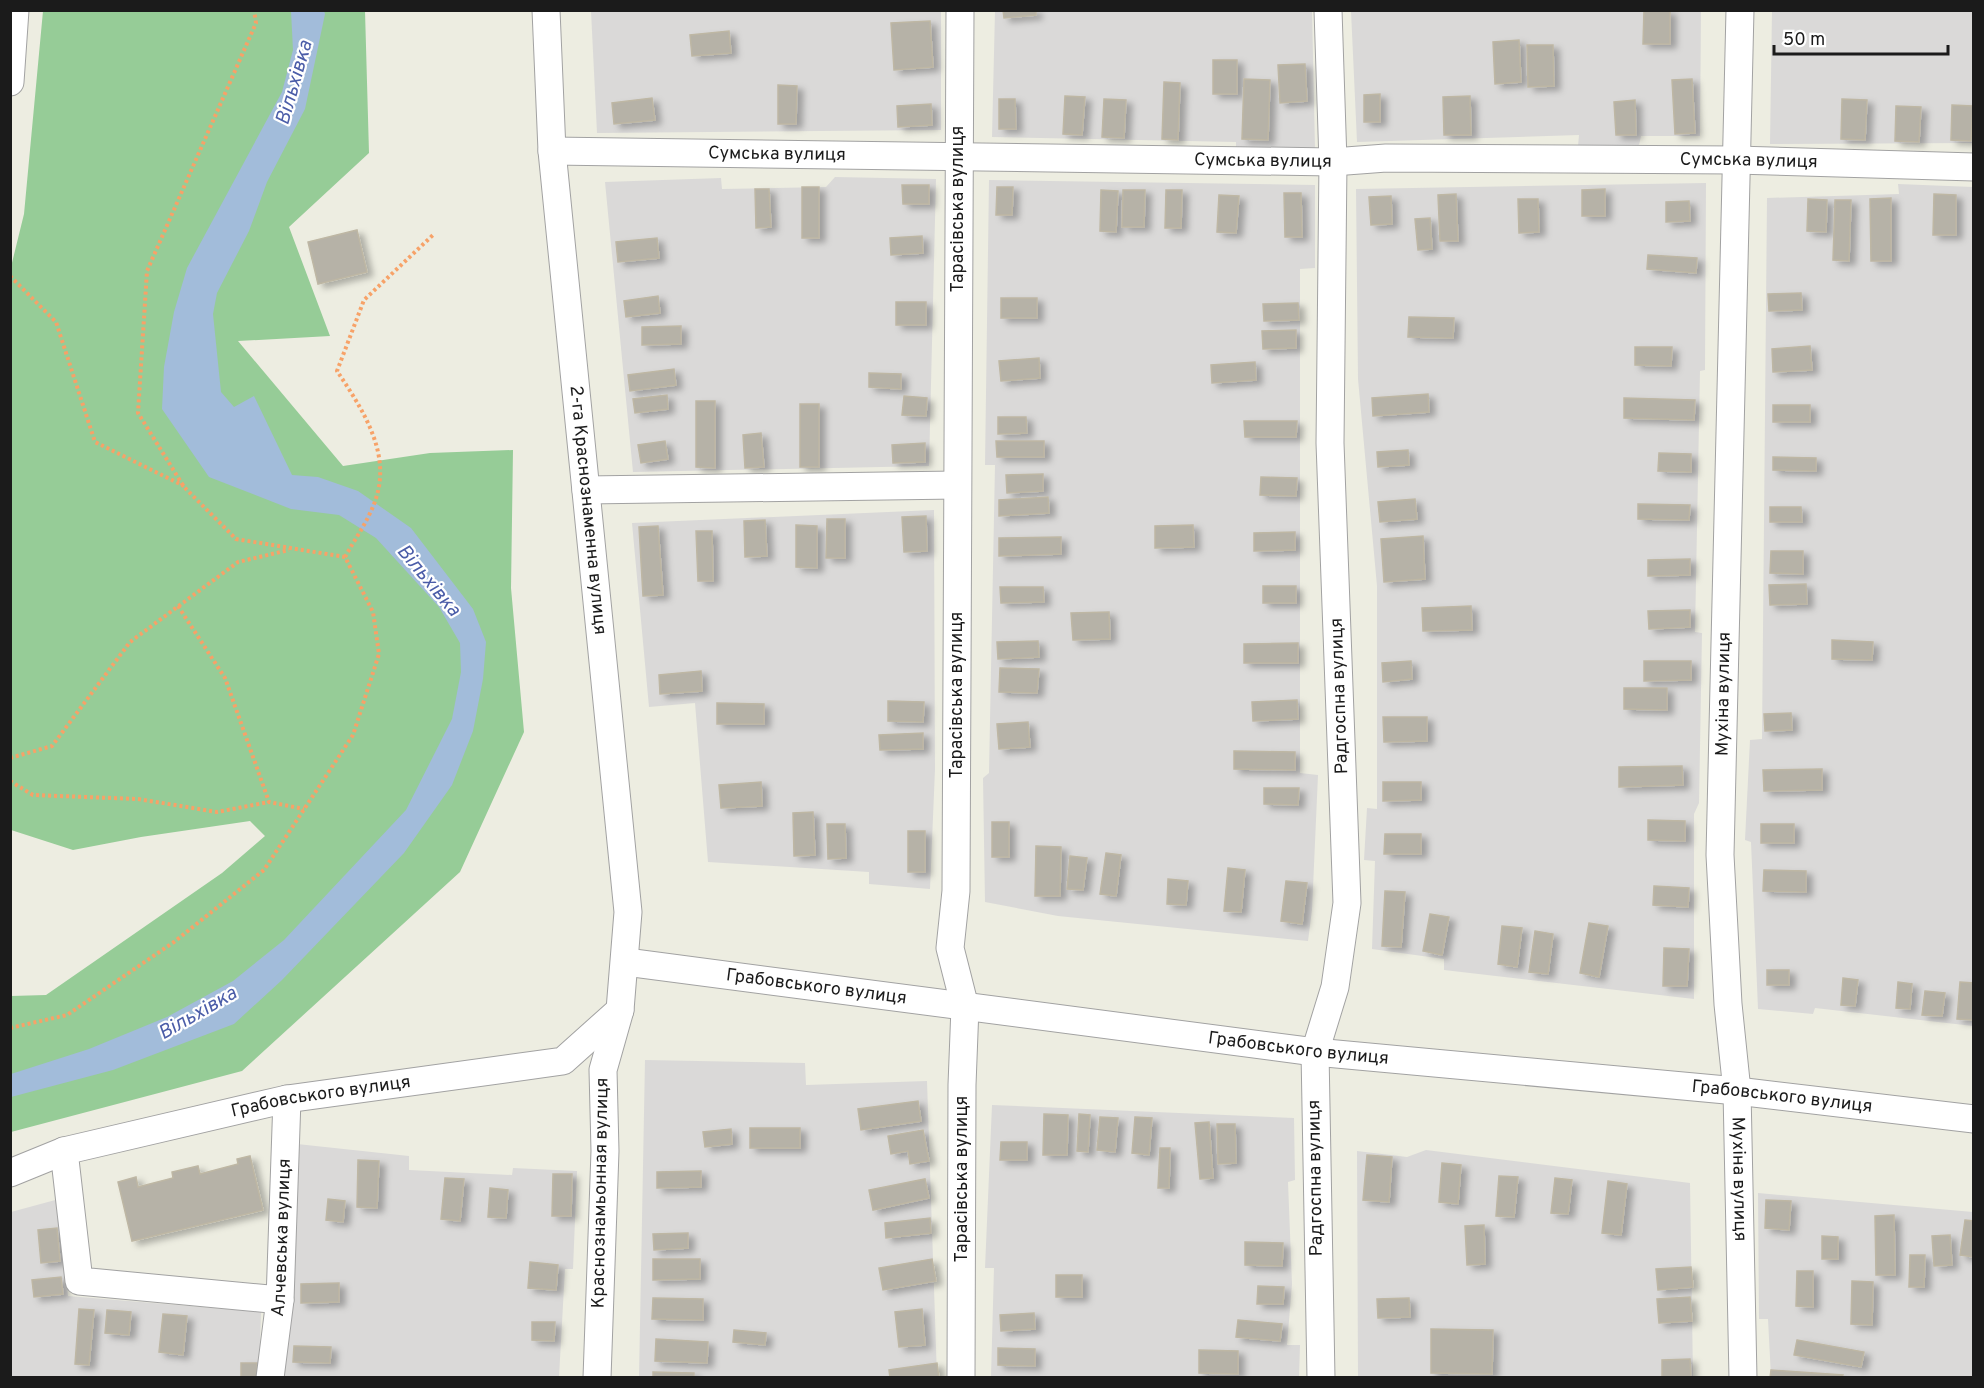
<svg xmlns="http://www.w3.org/2000/svg" width="1984" height="1388" viewBox="0 0 1984 1388" font-family="Overpass,sans-serif">
	<defs>
		<filter id="shadow"><feDropShadow dx="6" dy="4" stdDeviation="3" flood-color="#0004"/></filter>
	</defs>
	<rect width="100%" height="100%" fill="#edede1"/>
	<g fill="#dad9d8">
		<path d="M591 11H941V130L597 133Z"/>
		<path d="M995 11H1312L1315 149 1236 150V142L992 137Z"/>
		<path d="M1351 11H1701L1700 136H1641L1639 145 1578 146 1579 135 1357 142Z"/>
		<path d="M1772 11H1973V143L1770 144Z"/>
		<path d="M835 177 936 179 929 466 633 472 605 182 721 178 722 189 826 187Z"/>
		<path d="M989 180 1315 185V268L1300 269V773L1318 775 1312 910 1308 941 1058 916 985 902 983 778 989 773 995 465H985Z"/>
		<path d="M1706 183 1705 370 1700 371 1695 632 1702 633 1699 803 1694 814V999L1444 970V959L1372 949 1375 861 1364 860 1367 808 1377 809V586L1358 379 1356 189Z"/>
		<path d="M1898 184 1973 187V1026L1815 1008 1813 1014 1758 1009 1751 842 1745 840 1750 740 1762 739 1767 198 1899 194Z"/>
		<path d="M934 510 935 769 930 889 869 884V872L708 862 695 703 649 707 632 523Z"/>
		<path d="M645 1060 805 1063 806 1085 927 1081 937 1377 639 1378Z"/>
		<path d="M992 1105 1294 1118 1295 1180 1288 1182 1292 1284 1287 1345H1300L1299 1377H991L994 1268H985Z"/>
		<path d="M297 1144 409 1156V1170L512 1175 513 1168 577 1171 573 1269H565L559 1377 284 1378Z"/>
		<path d="M1426 1150 1690 1183 1693 1377H1358L1357 1151 1407 1157Z"/>
		<path d="M1758 1193 1973 1212V1377H1771L1768 1319H1759Z"/>
		<path d="M59 1199 68 1296 261 1312 259 1377 11 1378V1212Z"/>
	</g>
	<path fill="#96cc97" d="M43 11H365L369 153 289 227 330 336 238 341 343 466 430 453 513 450 511 588 524 732 460 872 242 1071 11 1132V996L46 995 222 873 265 836 250 821 141 837 73 850 11 830 10 271 24 214Z"/>
	<path fill="#a2bcda" d="M291 11H324L325 14 305 109 267 182 249 231 217 293 213 314 221 392 234 407 254 396 292 475 318 477 358 491 411 528 473 609 486 642 483 679 473 731 452 785 404 853 282 980 234 1024 113 1070 11 1097V1074L89 1049 167 1017 233 981 284 940 406 810 452 719 461 672 460 643 439 607 376 538 339 515 291 509 209 477 162 409 164 367 174 312 187 268 282 92 293 50Z"/>
	<g fill="#b6b2a7" stroke="#beb7a4" stroke-width="1.5" filter="url(#shadow)">
		<path d="M1003 10H1036V15L1004 18Z"/>
		<path d="M1644 10 1670 11V44H1643Z"/>
		<path d="M930 21 933 67 894 70 891 23Z"/>
		<path d="M729 31 731 53 692 56 690 35Z"/>
		<path d="M1519 40 1521 82 1495 84 1493 42Z"/>
		<path d="M1527 45H1553L1554 86 1528 87Z"/>
		<rect x="1213" y="60" width="24" height="34"/>
		<path d="M1305 64 1307 101 1280 103 1278 65Z"/>
		<path d="M1244 79 1270 80 1268 140 1242 139Z"/>
		<path d="M1692 79 1695 133 1675 134 1672 80Z"/>
		<path d="M1164 82 1180 83 1178 140 1162 139Z"/>
		<path d="M778 85 797 86 796 124H778Z"/>
		<path d="M1380 94V122H1364V95Z"/>
		<path d="M1065 96 1085 97 1082 135 1063 134Z"/>
		<path d="M1470 96 1471 135H1444L1443 97Z"/>
		<path d="M652 98 655 120 614 124 612 103Z"/>
		<path d="M999 99H1015L1016 129H999Z"/>
		<path d="M1104 99 1126 100 1124 138 1102 137Z"/>
		<path d="M1842 99 1867 100 1865 140 1841 139Z"/>
		<path d="M1635 100 1636 135H1616L1614 102Z"/>
		<path d="M931 104 932 125 898 127 897 106Z"/>
		<path d="M1952 105 1973 106 1971 141 1951 140Z"/>
		<path d="M1896 106 1921 107 1919 142 1895 141Z"/>
		<path d="M902 185H929V204H903Z"/>
		<rect x="802" y="187" width="17" height="51"/>
		<path d="M997 187H1013L1012 215H996Z"/>
		<path d="M755 189H769L771 227 756 228Z"/>
		<path d="M1605 189V216H1582V190Z"/>
		<path d="M1101 190 1118 191 1116 232 1100 231Z"/>
		<path d="M1123 190H1145L1144 227H1122Z"/>
		<path d="M1166 190H1182L1181 228H1165Z"/>
		<path d="M1284 193H1301L1302 237H1285Z"/>
		<path d="M1456 194 1458 241H1440L1438 195Z"/>
		<path d="M1934 194 1956 195V235H1933Z"/>
		<path d="M1219 195 1239 196 1236 233 1217 232Z"/>
		<path d="M1391 196 1392 224 1371 225 1369 197Z"/>
		<path d="M1891 198V261H1871L1870 199Z"/>
		<path d="M1518 199H1538L1539 232 1519 233Z"/>
		<path d="M1808 199 1827 200 1826 232 1807 231Z"/>
		<path d="M1835 200H1851L1849 261 1833 260Z"/>
		<path d="M1689 201 1690 221 1666 222V202Z"/>
		<path d="M1430 218 1432 249 1418 250 1415 219Z"/>
		<path d="M357 230 367 272 318 284 308 242Z"/>
		<path d="M922 236 923 253 891 255 890 238Z"/>
		<path d="M657 238 659 258 618 262 616 242Z"/>
		<path d="M1648 255 1697 258 1696 273 1647 269Z"/>
		<path d="M1801 293 1802 310 1769 311 1768 294Z"/>
		<path d="M658 296 660 313 626 317 624 301Z"/>
		<rect x="1001" y="298" width="36" height="20"/>
		<rect x="896" y="302" width="30" height="23"/>
		<path d="M1298 303 1299 320 1264 321 1263 304Z"/>
		<path d="M1409 317 1454 318 1453 338 1408 337Z"/>
		<path d="M681 326V344L642 345V327Z"/>
		<path d="M1296 330V348L1263 349 1262 331Z"/>
		<path d="M1810 346 1812 370 1773 372 1772 349Z"/>
		<path d="M1635 347H1672L1671 366 1635 365Z"/>
		<path d="M1039 358 1040 378 1001 381 999 361Z"/>
		<path d="M1255 362 1256 380 1212 383 1211 365Z"/>
		<path d="M674 369 676 385 630 391 628 375Z"/>
		<path d="M869 373 901 374V389L869 387Z"/>
		<path d="M1428 394 1429 412 1373 416 1372 398Z"/>
		<path d="M667 395 668 409 635 413 633 399Z"/>
		<path d="M904 396 927 398 926 416 902 415Z"/>
		<path d="M1624 398 1695 400 1694 420 1624 418Z"/>
		<path d="M696 401H715V468L696 467Z"/>
		<rect x="800" y="404" width="19" height="63"/>
		<rect x="1773" y="405" width="37" height="17"/>
		<path d="M998 417H1026L1027 433 998 434Z"/>
		<path d="M1244 421H1297L1296 437H1245Z"/>
		<path d="M761 433 764 467 745 468 743 435Z"/>
		<path d="M665 441 668 459 641 463 638 445Z"/>
		<path d="M996 441H1044V457H997Z"/>
		<path d="M925 443V462L893 463 892 445Z"/>
		<path d="M1408 450 1409 465 1378 467 1377 452Z"/>
		<path d="M1659 453 1691 454V472L1658 471Z"/>
		<path d="M1773 457 1816 458V471L1773 470Z"/>
		<path d="M1043 474V491L1007 493 1006 475Z"/>
		<path d="M1261 477 1297 478 1296 496 1260 495Z"/>
		<path d="M1048 497 1049 513 999 516V500Z"/>
		<path d="M1415 499 1417 519 1380 522 1378 502Z"/>
		<path d="M1638 504 1690 505 1689 520 1638 519Z"/>
		<path d="M1770 507H1801L1802 522H1770Z"/>
		<path d="M926 516 927 551 904 552 902 517Z"/>
		<path d="M827 519H845V558H826Z"/>
		<path d="M765 520 767 556 745 557 744 521Z"/>
		<path d="M796 525 817 526V568L796 567Z"/>
		<path d="M1193 525 1194 547 1155 548V526Z"/>
		<path d="M658 526 663 595 643 596 639 527Z"/>
		<path d="M696 531H712L713 581H698Z"/>
		<path d="M1295 532V550L1254 551V533Z"/>
		<path d="M1423 536 1425 579 1384 582 1381 539Z"/>
		<path d="M1061 537V554L999 556V538Z"/>
		<path d="M1771 551H1803V574L1770 573Z"/>
		<path d="M1690 559V575L1648 576V560Z"/>
		<path d="M1806 584 1807 604 1770 605 1769 585Z"/>
		<rect x="1263" y="586" width="33" height="17"/>
		<path d="M1000 587H1043L1044 602 1001 603Z"/>
		<path d="M1471 606 1472 630 1423 631 1422 608Z"/>
		<path d="M1690 610V627L1649 629 1648 611Z"/>
		<path d="M1109 612 1110 639 1073 640 1071 613Z"/>
		<path d="M1832 640 1873 642 1872 660 1832 659Z"/>
		<path d="M1038 641 1039 657 998 659 997 642Z"/>
		<path d="M1298 643V663H1244V644Z"/>
		<path d="M1411 661 1412 679 1383 682 1382 663Z"/>
		<path d="M1644 661H1691V680L1644 681Z"/>
		<path d="M1000 668 1039 669 1037 693 999 692Z"/>
		<path d="M701 671 702 691 660 694 659 675Z"/>
		<path d="M1624 688H1667V710L1624 709Z"/>
		<path d="M1297 700 1298 719 1253 721 1252 702Z"/>
		<path d="M888 701 924 702 923 722 888 721Z"/>
		<path d="M717 703 764 704V724H717Z"/>
		<path d="M1791 713 1792 730 1765 731 1764 714Z"/>
		<path d="M1383 717H1427V741L1384 742Z"/>
		<path d="M1028 722 1030 747 999 749 997 724Z"/>
		<path d="M923 733V749L880 750 879 735Z"/>
		<path d="M1234 751 1295 752V770L1234 769Z"/>
		<path d="M1682 766 1683 785 1619 787V767Z"/>
		<path d="M1822 769V790L1764 791 1763 770Z"/>
		<path d="M761 782 762 806 721 808 719 785Z"/>
		<path d="M1383 782H1421V800L1383 801Z"/>
		<path d="M1264 788H1299L1298 805 1264 804Z"/>
		<path d="M813 812 815 855 794 856 793 813Z"/>
		<path d="M1648 820 1685 821V841L1648 840Z"/>
		<rect x="992" y="822" width="17" height="35"/>
		<path d="M827 824H845L846 858 828 859Z"/>
		<rect x="1761" y="824" width="33" height="19"/>
		<rect x="908" y="831" width="17" height="41"/>
		<path d="M1385 834H1421V854H1384Z"/>
		<path d="M1036 846 1061 847 1060 896H1035Z"/>
		<path d="M1106 853 1121 855 1116 896 1100 894Z"/>
		<path d="M1070 856 1087 858 1083 890 1067 889Z"/>
		<path d="M1228 868 1245 870 1241 912 1224 911Z"/>
		<path d="M1764 870 1806 871V892L1763 891Z"/>
		<path d="M1168 879 1188 881 1186 905 1167 904Z"/>
		<path d="M1286 881 1307 883 1302 924 1281 921Z"/>
		<path d="M1654 886 1689 888 1688 907 1653 905Z"/>
		<path d="M1385 891 1405 892 1401 947 1382 946Z"/>
		<path d="M1430 914 1449 917 1442 955 1423 951Z"/>
		<path d="M1589 923 1608 926 1599 977 1580 973Z"/>
		<path d="M1502 926 1522 928 1517 967 1498 964Z"/>
		<path d="M1535 931 1553 934 1548 974 1529 972Z"/>
		<path d="M1664 948 1689 949 1687 986H1663Z"/>
		<rect x="1767" y="970" width="22" height="15"/>
		<path d="M1843 978 1858 980 1855 1006 1841 1005Z"/>
		<path d="M1898 982 1912 984 1910 1009 1896 1008Z"/>
		<path d="M1960 982 1974 983V1020L1957 1019Z"/>
		<path d="M1925 991 1945 993 1942 1016 1922 1015Z"/>
		<path d="M918 1101 921 1121 861 1130 858 1109Z"/>
		<path d="M1044 1114 1068 1115 1067 1155H1043Z"/>
		<path d="M1079 1114 1090 1115 1088 1152 1077 1151Z"/>
		<path d="M1100 1117 1118 1118 1115 1152 1097 1150Z"/>
		<path d="M1135 1117 1152 1118 1149 1155 1132 1153Z"/>
		<path d="M1209 1122 1213 1178 1200 1179 1195 1123Z"/>
		<path d="M1217 1124H1235L1236 1163 1218 1164Z"/>
		<rect x="750" y="1128" width="50" height="20"/>
		<path d="M731 1129 732 1144 705 1147 703 1132Z"/>
		<path d="M923 1130 929 1161 910 1164 908 1151 891 1154 888 1136Z"/>
		<path d="M1001 1142H1027V1160H1000Z"/>
		<path d="M1160 1148H1170L1169 1188H1158Z"/>
		<path d="M1367 1155 1392 1157 1389 1202 1363 1200Z"/>
		<path d="M250 1156 263 1210 132 1241 118 1182 136 1177 138 1187 173 1178 172 1172 198 1166 200 1174 238 1164 237 1159Z"/>
		<path d="M358 1160 379 1161 377 1208 357 1207Z"/>
		<path d="M1442 1163 1461 1165 1458 1204 1439 1202Z"/>
		<path d="M701 1171V1187L657 1188V1172Z"/>
		<path d="M553 1174H572L571 1216H552Z"/>
		<path d="M1499 1176 1518 1177 1514 1217 1496 1216Z"/>
		<path d="M445 1178 464 1179 460 1221 441 1219Z"/>
		<path d="M1555 1178 1572 1180 1568 1214 1551 1213Z"/>
		<path d="M925 1179 929 1198 873 1210 869 1190Z"/>
		<path d="M1608 1181 1627 1184 1621 1235 1602 1233Z"/>
		<path d="M490 1188 508 1190 506 1218 488 1217Z"/>
		<path d="M328 1199 345 1201 343 1222 326 1220Z"/>
		<path d="M1766 1200 1791 1201 1789 1230 1765 1228Z"/>
		<path d="M1894 1215 1895 1275H1876L1875 1216Z"/>
		<path d="M930 1218 931 1233 886 1238 885 1223Z"/>
		<path d="M1965 1220 1974 1221V1257L1960 1255Z"/>
		<path d="M1484 1225 1485 1264 1467 1265 1465 1226Z"/>
		<path d="M57 1228 60 1261 41 1263 38 1230Z"/>
		<path d="M688 1233V1248L654 1250 653 1234Z"/>
		<path d="M1950 1235 1952 1265 1934 1266 1932 1236Z"/>
		<path d="M1822 1236 1838 1237V1259H1822Z"/>
		<path d="M1245 1242 1283 1243 1282 1266 1245 1265Z"/>
		<path d="M1910 1255H1925L1924 1287H1909Z"/>
		<path d="M653 1259H700V1279L653 1280Z"/>
		<path d="M932 1259 936 1281 883 1290 879 1268Z"/>
		<path d="M530 1262 558 1265 556 1290 528 1288Z"/>
		<path d="M1691 1267 1693 1287 1658 1290 1656 1269Z"/>
		<path d="M1797 1271H1813V1307L1796 1306Z"/>
		<rect x="1056" y="1275" width="26" height="22"/>
		<path d="M61 1277 63 1294 34 1297 32 1280Z"/>
		<path d="M1852 1281 1873 1282 1872 1325 1851 1324Z"/>
		<path d="M339 1283V1302L301 1303V1284Z"/>
		<path d="M1258 1286 1284 1287 1283 1304H1257Z"/>
		<path d="M1690 1297 1692 1321 1659 1323 1657 1299Z"/>
		<path d="M653 1298 703 1299V1320L652 1319Z"/>
		<path d="M1409 1298 1410 1317 1378 1318 1377 1299Z"/>
		<path d="M79 1309 94 1310 89 1365 75 1364Z"/>
		<path d="M922 1309 925 1345 899 1347 895 1312Z"/>
		<path d="M107 1310 131 1312 129 1335 105 1333Z"/>
		<path d="M1034 1313 1035 1329 1001 1331 1000 1315Z"/>
		<path d="M163 1314 187 1316 183 1355 159 1352Z"/>
		<path d="M1238 1320 1282 1324 1280 1341 1236 1337Z"/>
		<path d="M532 1322H555L554 1341 532 1340Z"/>
		<path d="M1431 1329 1493 1330 1492 1374 1431 1373Z"/>
		<path d="M734 1330 766 1333 765 1345 733 1342Z"/>
		<path d="M656 1339 708 1342 707 1363 655 1361Z"/>
		<path d="M1797 1340 1864 1352 1861 1367 1794 1355Z"/>
		<path d="M294 1346 331 1347 330 1363 293 1362Z"/>
		<path d="M998 1348 1035 1349V1366L998 1365Z"/>
		<path d="M1199 1350 1238 1351V1374L1199 1373Z"/>
		<path d="M1690 1359 1691 1378H1662V1360Z"/>
		<rect x="241" y="1363" width="16" height="15"/>
		<path d="M937 1363 939 1378H890L889 1370Z"/>
		<path d="M1771 1370 1843 1375 1842 1378H1770Z"/>
		<path d="M653 1372 694 1373V1378H653Z"/>
	</g>
	<g fill="none" stroke-linecap="round" stroke-linejoin="round">
		<defs>
			<g id="minor">
				<path id="s1" d="M546 10 552 151 628 912 620 1010 603 1070 605 1151 597 1378"/>
				<path d="M960 10 956 891 950 948 965 1007 962 1085 961 1378"/>
				<path id="s2" d="M1740 10 1720 855 1728 1004 1737 1091 1743 1378"/>
				<path d="M10 82 15 10"/>
				<path id="s3" d="M552 151 1333 162 1386 158 1736 160 1974 167"/>
				<path d="M586 490 957 485"/>
				<path id="s4" d="M626 962 1315 1052 1737 1091 1974 1119"/>
				<path d="M64 1151 79 1281 280 1300"/>
				<path id="s5" d="M10 1173 64 1151 287 1099 563 1061 620 1010"/>
				<path id="s6" d="M270 1378 280 1300 287 1099"/>
				<path d="M1321 1378 1315 1052 1335 987 1347 903 1330 443 1333 162 1328 10"/>
			</g>
		</defs>
		<use href="#minor" stroke="#a2a2a2" stroke-width="29"/>
		<g stroke="#f7a268" stroke-width="4" stroke-dasharray="3 3" stroke-linecap="butt">
			<path d="M10 276 56 322 95 442 184 486"/>
			<path d="M345 557C356 537 371 517 377 495 390 450 361 407 337 371L364 300 433 235"/>
			<path d="M178 606 225 678 269 802 304 809"/>
			<path d="M10 758 52 746 130 642 238 562 289 550"/>
			<path d="M10 781 33 795 138 799 217 812 269 802"/>
			<path d="M10 1028 67 1015 174 942 264 870 353 735 379 654 373 612 345 557 236 539 184 487 138 413 147 271 256 23 254 10"/>
		</g>
		<use href="#minor" stroke="#fff" stroke-width="27"/>
	</g>
	<g text-anchor="middle" dominant-baseline="central" stroke-width="4.5" stroke-linejoin="round" paint-order="stroke">
		<g font-size="18" fill="#1b1b1b" stroke="#fff">
			<text stroke="none"><textPath href="#s3" startOffset="225">Сумська вулиця</textPath></text>
			<text stroke="none"><textPath href="#s3" startOffset="711">Сумська вулиця</textPath></text>
			<text stroke="none"><textPath href="#s3" startOffset="1197">Сумська вулиця</textPath></text>
			<text transform="translate(958 209) rotate(-90)">Тарасівська вулиця</text>
			<text stroke="none"><textPath href="#s1" startOffset="502">2-га Краснознаменна вулиця</textPath></text>
			<text transform="translate(1724 694) rotate(-89)">Мухіна вулиця</text>
			<text transform="translate(957 695) rotate(-90)">Тарасівська вулиця</text>
			<text transform="translate(1340 696) rotate(-92)">Радгоспна вулиця</text>
			<text stroke="none"><textPath href="#s4" startOffset="192">Грабовського вулиця</textPath></text>
			<text stroke="none"><textPath href="#s4" startOffset="678">Грабовського вулиця</textPath></text>
			<text stroke="none"><textPath href="#s5" startOffset="321">Грабовського вулиця</textPath></text>
			<text stroke="none"><textPath href="#s4" startOffset="1164">Грабовського вулиця</textPath></text>
			<text transform="translate(1316 1178) rotate(-91)">Радгоспна вулиця</text>
			<text transform="translate(962 1179) rotate(-90)">Тарасівська вулиця</text>
			<text stroke="none"><textPath href="#s2" startOffset="1170">Мухіна вулиця</textPath></text>
			<text transform="translate(601 1193) rotate(-89)">Краснознамьонная вулиця</text>
			<text stroke="none"><textPath href="#s6" startOffset="141">Алчевська вулиця</textPath></text>
		</g>
		<g font-size="20" font-style="italic" fill="#4b5da8" stroke="#fff">
			<text transform="translate(295 83) rotate(-74)">Вільхівка</text>
			<text transform="translate(428 581) rotate(50)">Вільхівка</text>
			<text transform="translate(198 1014) rotate(-30)">Вільхівка</text>
		</g>
	</g>
	<rect width="1984" height="1388" fill="none" stroke="#1b1b1b" stroke-width="24"/>
	<path d="M1774 45v9h174v-9" fill="none" stroke="#1b1b1b" stroke-width="3"/>
	<text x="1783" y="45" font-size="18" fill="#1b1b1b" stroke="#ffffff" stroke-width="4.5" paint-order="stroke">50 m</text>
</svg>
